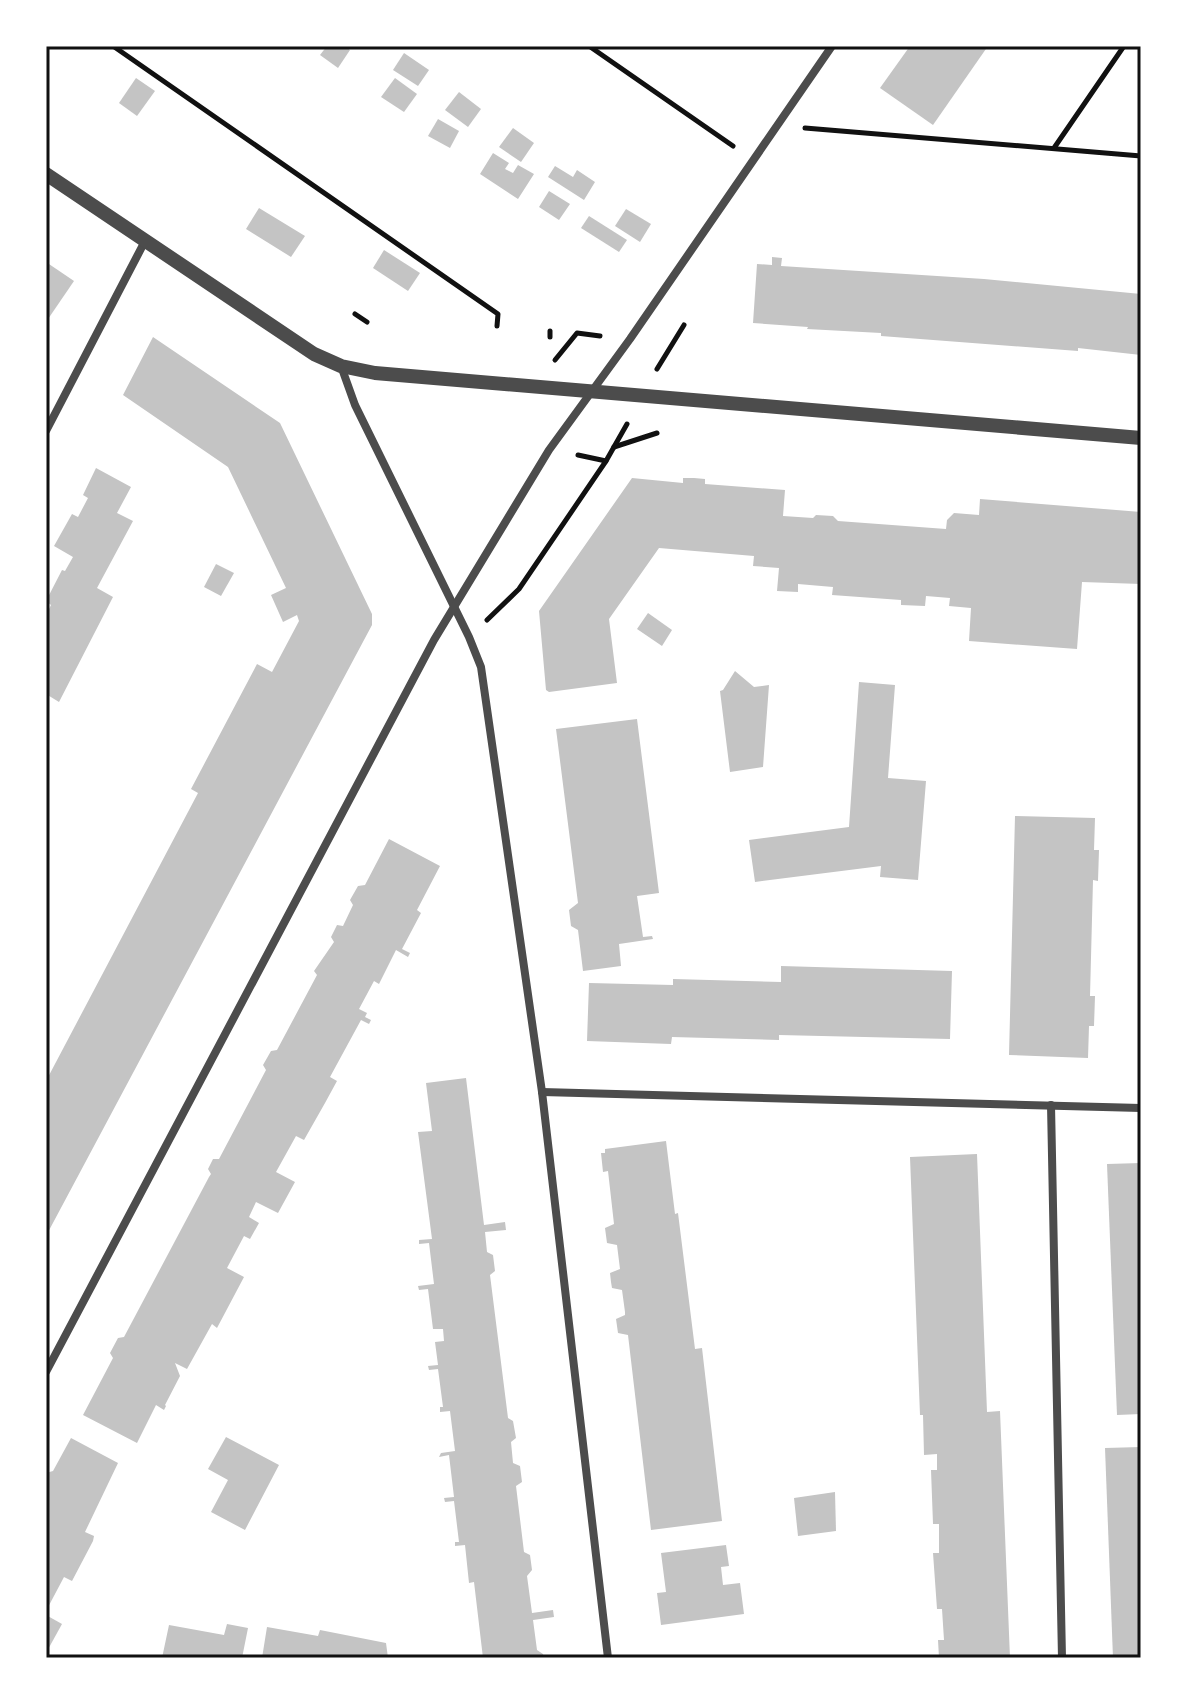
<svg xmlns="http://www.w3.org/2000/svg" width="1187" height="1704" viewBox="0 0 1187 1704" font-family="Quicksand,sans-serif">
	<rect width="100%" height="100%" fill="#fff"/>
	<g fill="#c4c4c4">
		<path d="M327 46H345L350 50 338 68 320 55Z"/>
		<path d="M910 46H988L933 125 880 88Z"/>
		<path d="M404 53 429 70 418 86 393 70Z"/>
		<path d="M136 78 155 91 137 116 119 103Z"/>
		<path d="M395 78 417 94 404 112 381 97Z"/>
		<path d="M459 92 481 109 468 127 445 110Z"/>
		<path d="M438 119 459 131 450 148 428 136Z"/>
		<path d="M513 128 534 143 521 162 499 147Z"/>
		<path d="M493 153 509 163 505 169 513 173 518 165 534 174 518 199 480 174Z"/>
		<path d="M555 166 573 177 577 170 595 182 584 200 548 177Z"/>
		<path d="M549 191 570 204 559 220 539 207Z"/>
		<path d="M259 208 305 236 291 257 246 229Z"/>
		<path d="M626 209 651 224 640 242 615 226Z"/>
		<path d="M589 216 627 240 619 252 581 228Z"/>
		<path d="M384 250 420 273 408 291 373 268Z"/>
		<path d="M772 257 782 258 781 266 984 279 1141 294V355L1078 348V351L881 336V333L807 329 808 327 753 323 757 264 772 265Z"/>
		<path d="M46 262 74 281 46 322Z"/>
		<path d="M153 337 280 423 372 614V625L46 1236V1081L198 793 191 789 257 664 272 672 299 621 297 615 283 622 271 595 286 588 228 467 123 395Z"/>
		<path d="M96 468 131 487 117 513 133 521 97 588 113 597 59 702 46 694V615L51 605 46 601 62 570 65 571 73 557 54 546 72 514 78 517 88 498 83 495Z"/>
		<path d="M632 478 683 483V478H694L705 479V484L785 490 783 516 813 518 816 515 833 516 838 521 946 529 947 520 954 513 979 515 980 499 1141 512V584L1082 582 1077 649 969 641 971 608 949 606 950 598 926 596 925 606 901 605V600L832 595 833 587 798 584V592L777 591 779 568 753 566 754 556 659 548 609 619 617 683 549 692 546 690 539 611Z"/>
		<path d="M216 564 234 573 221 596 204 587Z"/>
		<path d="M648 613 672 630 662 646 637 629Z"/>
		<path d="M735 671 754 687 769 685 763 767 730 772 720 691 723 690Z"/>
		<path d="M859 682 895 685 888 778 926 781 918 880 880 877 881 866 755 882 749 840 849 827Z"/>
		<path d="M637 719 659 893 637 896 643 937 652 936 653 939 619 944 621 966 583 971 578 930 571 926 569 910 578 903 556 729Z"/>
		<path d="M1015 816 1095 818 1094 850H1099L1098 881 1093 880 1090 996H1095L1094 1026H1089L1088 1058 1009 1055Z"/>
		<path d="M389 839 440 866 417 910 421 913 402 949 410 953 408 957 396 950 379 984 374 981 359 1009 367 1013 365 1017 371 1020 369 1024 361 1020 330 1077 337 1081 325 1103 304 1140 296 1136 276 1172 295 1182 278 1213 256 1202 249 1217 259 1223 250 1239 244 1236 227 1268 244 1277 217 1328 212 1324 187 1369 175 1363 180 1376 165 1405 166 1406 164 1410 156 1405 137 1443 83 1415 113 1358 110 1353 118 1338 124 1337 209 1177 211 1174 208 1169 213 1159H219L266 1070 263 1065 271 1051 277 1050 317 975 314 971 334 942 331 937 337 925 343 926 353 905 350 900 358 886 365 885Z"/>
		<path d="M781 966 952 971 950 1039 779 1035V1040L672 1037 671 1044 587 1041 589 983 673 985V979L781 982Z"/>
		<path d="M466 1078 484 1225 505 1222 506 1230 485 1232 487 1252 493 1255 495 1271 490 1275 508 1418 513 1421 516 1438 511 1442 513 1463 520 1466 522 1482 516 1486 524 1552 530 1555 532 1570 527 1576 532 1613 553 1610 554 1617 533 1620 537 1650 543 1654 544 1658H483L474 1582 469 1583 465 1545 455 1546V1542H459L454 1501 445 1502 444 1498 454 1497 449 1455 439 1457 441 1453 455 1451 450 1411 440 1412V1407H443L438 1369 429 1370 428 1366 438 1365 435 1342 444 1341 443 1329H433L428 1289 419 1290 418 1286 434 1284 429 1243 419 1244V1240L432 1239 418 1132 432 1131 426 1083Z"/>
		<path d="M666 1141 675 1214 678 1213 695 1349 702 1348 722 1521 651 1530 628 1335 618 1333 616 1319 625 1315V1312L622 1290 612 1288 611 1282 610 1273 620 1269 617 1245 607 1243 605 1228 614 1224 608 1171 603 1172 601 1153H605V1149Z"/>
		<path d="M977 1154 987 1412 1000 1411 1010 1658H939L938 1640H944L942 1609H937L933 1553H939V1524H933L931 1470H937V1454L924 1455 923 1415H920L910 1157Z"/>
		<path d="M1141 1163V1414L1117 1415 1107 1164Z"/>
		<path d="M226 1437 279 1465 245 1530 211 1512 228 1480 208 1469Z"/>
		<path d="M71 1438 118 1463 85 1532 94 1536 93 1541 72 1581 64 1577 46 1611V1473L53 1471Z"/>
		<path d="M1141 1447V1658H1113L1105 1448Z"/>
		<path d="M835 1492 836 1531 798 1536 794 1498Z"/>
		<path d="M726 1545 729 1566 721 1567 723 1585 740 1583 744 1614 661 1625 657 1593 666 1592 661 1553Z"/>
		<path d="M46 1615 62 1624 46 1653Z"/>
		<path d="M227 1624 248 1628 242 1658H162L169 1625 224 1635Z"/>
		<path d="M267 1627 318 1636 320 1630 386 1643 388 1658H262Z"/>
	</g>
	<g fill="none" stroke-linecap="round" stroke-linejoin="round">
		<g stroke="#111" stroke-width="5">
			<path d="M113 46 498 314 497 326"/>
			<path d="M589 46 733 146"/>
			<path d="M805 128 1141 156"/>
			<path d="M1054 148 1124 46"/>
			<path d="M355 314 367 322"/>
			<path d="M550 337V331"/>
			<path d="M555 360 577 333 600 336"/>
			<path d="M657 369 684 325"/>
			<path d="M614 447 657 433"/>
			<path d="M578 455 606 461"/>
			<path d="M487 620 519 589 606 461 627 424"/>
		</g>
		<g stroke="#4c4c4c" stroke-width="8">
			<path d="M341 366 355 405 469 637 481 667 542 1092 608 1658"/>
			<path d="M46 431 145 241"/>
			<path d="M542 1092 1141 1108"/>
			<path d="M1051 1105 1062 1658"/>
			<path d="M46 1372 434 640 549 450 630 339 832 46"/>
		</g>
		<path stroke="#4c4c4c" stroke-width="14" d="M46 174 314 354 341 366 375 373 1141 438"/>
	</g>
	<rect width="1187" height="1704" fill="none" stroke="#ffffff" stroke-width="96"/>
	<rect x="48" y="48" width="1091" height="1608" fill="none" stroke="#111" stroke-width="3"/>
</svg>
